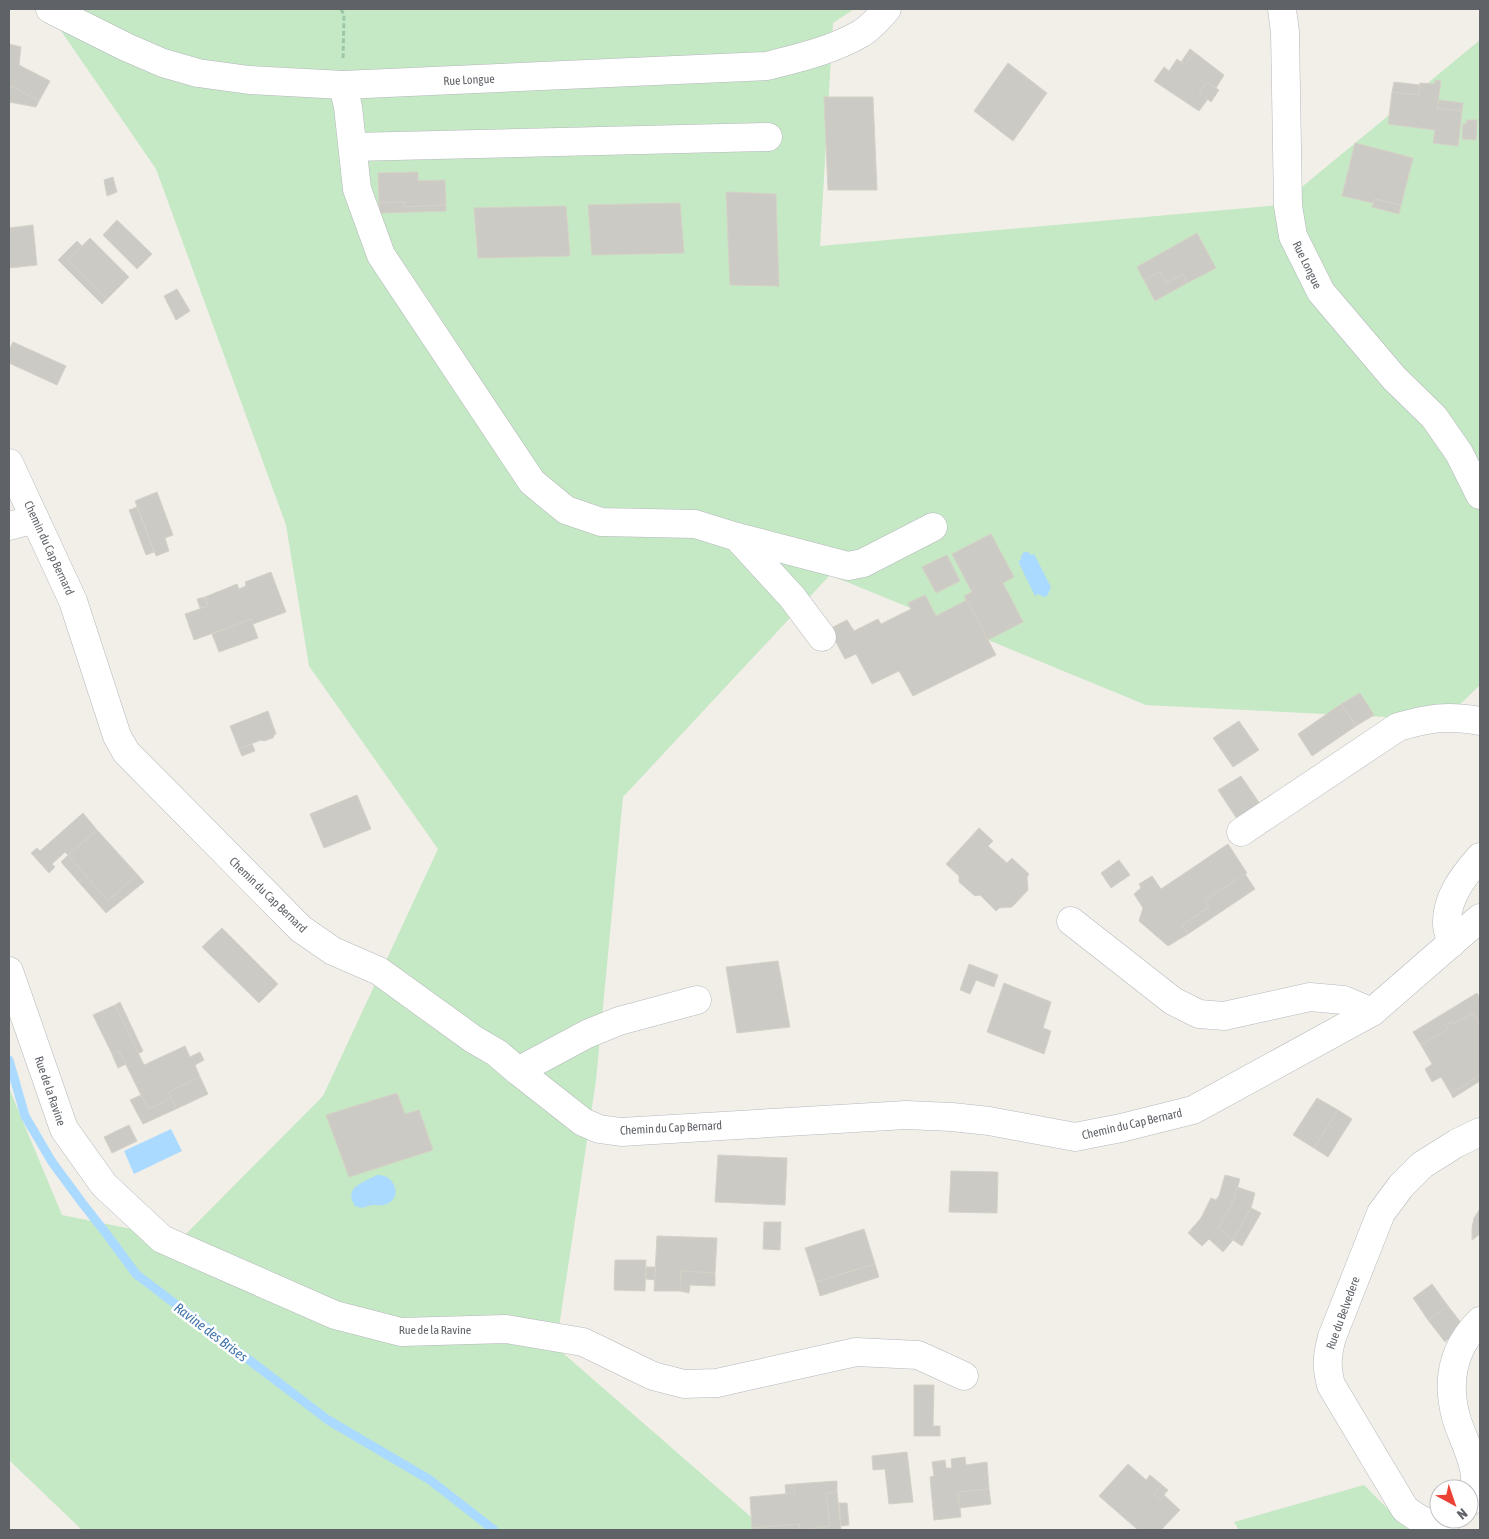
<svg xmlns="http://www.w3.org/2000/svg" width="1489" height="1539" viewBox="0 0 1489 1539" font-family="'Asap Condensed',sans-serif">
	<rect width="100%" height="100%" fill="#f1efe8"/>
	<g fill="#c5e8c5">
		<path d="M46 9H854L833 23 820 246 1280 205 1480 40V685L1444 720 1146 705 830 575 623 797 596 1080 556 1347 766 1530H82L9 1460V1088L62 1215 181 1239 323 1096 438 849 309 666 286 525 156 169Z"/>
		<path d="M1364 1485 1409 1530H1239L1234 1522Z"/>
	</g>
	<g fill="#aadaff">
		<path d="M1024 552H1028L1031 555 1034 554 1051 587 1047 596 1044 597 1038 594 1035 596 1018 561 1021 560V556Z"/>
		<path d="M171 1129 182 1151 134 1174 124 1151Z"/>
		<path d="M377 1175C395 1174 403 1197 387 1204 383 1206 379 1205 375 1205 366 1205 365 1210 355 1206 343 1187 363 1183 377 1175Z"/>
	</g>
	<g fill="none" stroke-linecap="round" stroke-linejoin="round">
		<path stroke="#aadaff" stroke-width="9" d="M9 1060 25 1116 52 1162 83 1204 105 1232 136 1274 328 1420 430 1480 494 1530"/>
	</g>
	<g fill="#cccac5" stroke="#d6d1c6">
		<path d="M9 44 21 47 19 65 50 81 39 101 15 88 9 86Z"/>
		<path d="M1190 49 1194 52 1185 65 1181 62Z"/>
		<path d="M1194 52 1224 75 1216 88 1207 82 1199 92 1208 99 1199 111 1154 81 1164 67 1169 71 1177 59 1185 65Z"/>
		<path d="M1008 63 1047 93 1013 141 974 111Z"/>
		<path d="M1435 80 1441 81 1437 108 1462 111 1458 146 1433 143 1435 130 1388 124 1392 92 1419 95 1420 83 1435 84Z"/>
		<path d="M1207 82 1219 90 1211 102 1199 92Z"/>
		<path d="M1394 82 1420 85 1419 95 1392 92Z"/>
		<path d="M9 86 15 88 39 101 36 107 9 102Z"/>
		<path d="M824 97H873L877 190H828Z"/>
		<path d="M1439 100 1463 103 1462 111 1437 108Z"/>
		<path d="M1467 120H1477L1476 140 1462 139 1463 124H1466Z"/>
		<path d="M1355 143 1413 158 1401 205 1375 199 1373 203 1342 196Z"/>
		<path d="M418 172V181L445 180 446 205 404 207V202L379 203 378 173Z"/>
		<path d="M113 177 117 192 107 196 104 180Z"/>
		<path d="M726 192 776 194 779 286 730 285Z"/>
		<path d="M1375 199 1401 205 1399 214 1372 207Z"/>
		<path d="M404 202V207L446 205V211L379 213V203Z"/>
		<path d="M680 203 684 253 592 255 588 205Z"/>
		<path d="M566 206 570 256 478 258 474 208Z"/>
		<path d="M117 220 152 254 137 269 103 235Z"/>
		<path d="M33 225 37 265 9 268V228Z"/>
		<path d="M1197 233 1216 268 1187 283 1183 274 1166 283 1160 272 1144 280 1137 267Z"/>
		<path d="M90 238 129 277 107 299 68 260Z"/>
		<path d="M77 241 82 246 68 260 107 299 102 304 58 260Z"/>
		<path d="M1160 272 1166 283 1183 274 1187 283 1155 301 1144 280Z"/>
		<path d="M177 289 190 311 176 320 164 296Z"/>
		<path d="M13 342 66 366 57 385 9 363V350Z"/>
		<path d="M157 492 173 535 165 538 169 551 156 556 135 501Z"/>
		<path d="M137 507 154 552 146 555 129 510Z"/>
		<path d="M991 534 1014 577 1003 583 1023 622 988 640 964 596 972 592 952 554Z"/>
		<path d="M947 555 960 581 936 593 922 567Z"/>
		<path d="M271 572 286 612 253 624 251 619 194 640 185 614 208 606 205 597 237 584 239 589 246 586 245 582Z"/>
		<path d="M925 595 936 616 967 600 996 655 913 696 899 671 872 684 856 654 845 659 829 629 847 620 854 631 878 619 881 624 911 609 908 603Z"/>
		<path d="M205 597 208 606 200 608 197 599Z"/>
		<path d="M251 619 258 638 219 652 212 634Z"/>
		<path d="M1360 693 1374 715 1356 726 1341 704Z"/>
		<path d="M1341 704 1356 726 1312 756 1298 734Z"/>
		<path d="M268 711 276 734 274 735 273 738 264 741 261 740 239 749 230 726Z"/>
		<path d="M1239 721 1259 750 1233 767 1213 738Z"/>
		<path d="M252 744 255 751 242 756 239 749Z"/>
		<path d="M1241 776 1260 804 1237 819 1218 790Z"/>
		<path d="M357 795 371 829 324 848 310 814Z"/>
		<path d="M83 813 97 830 68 855 65 852 52 864 55 867 49 873 31 853 37 848 40 851Z"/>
		<path d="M979 828 993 841 988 846 1007 863 1012 858 1029 874 1027 877 1028 890 1012 907 999 908 996 911 980 895 975 896 959 882V876L946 864Z"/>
		<path d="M97 830 137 874 108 901 68 855Z"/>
		<path d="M1228 844 1247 873 1205 900 1209 907 1182 925 1188 934 1168 946 1139 921 1143 908 1134 894 1141 888 1139 884 1152 876 1161 889Z"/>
		<path d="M68 855 108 901 137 874 144 882 106 913 61 862Z"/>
		<path d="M1119 860 1130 875 1111 888 1101 873Z"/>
		<path d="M1245 874 1255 889 1188 934 1182 925 1209 907 1205 900Z"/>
		<path d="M222 928 278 984 259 1003 202 947Z"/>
		<path d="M778 961 790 1027 737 1033 726 967Z"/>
		<path d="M969 964 998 975 994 987 976 980 970 994 960 990Z"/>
		<path d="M1004 983 1051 1002 1043 1028 1051 1031 1044 1054 987 1032Z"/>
		<path d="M1477 993 1480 998V1025L1473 1013 1454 1024 1452 1021 1445 1025 1448 1029 1421 1045 1413 1032Z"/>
		<path d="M120 1002 143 1051 138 1054 115 1005Z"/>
		<path d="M115 1005 144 1065 185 1046 190 1057 200 1052 204 1060 195 1065 200 1077 169 1092 172 1098 148 1109 119 1051 112 1054 93 1015Z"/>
		<path d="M1473 1013 1480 1025V1075L1451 1094 1441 1077 1432 1082 1425 1069 1432 1064 1421 1045 1448 1029 1445 1025 1452 1021 1454 1024Z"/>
		<path d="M119 1051 126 1064 118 1068 112 1054Z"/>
		<path d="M1480 1075V1081L1453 1098 1451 1094Z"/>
		<path d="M200 1077 208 1094 176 1109 169 1092Z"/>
		<path d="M397 1093 405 1114 419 1110 433 1150 349 1177 326 1115Z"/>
		<path d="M141 1095 148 1109 172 1098 176 1109 143 1124 130 1100Z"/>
		<path d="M1317 1098 1338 1110 1314 1148 1293 1135Z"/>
		<path d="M1338 1110 1352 1119 1328 1157 1314 1148Z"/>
		<path d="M129 1125 137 1141 112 1153 104 1137Z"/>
		<path d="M718 1155 787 1158 785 1205 715 1202Z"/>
		<path d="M951 1171 998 1172 997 1213 949 1212Z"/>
		<path d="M1225 1175 1240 1179 1234 1199 1219 1228 1233 1240 1223 1252 1209 1239 1202 1246 1188 1233 1201 1218 1211 1198 1216 1200 1219 1196Z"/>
		<path d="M1237 1187 1255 1193 1251 1208 1233 1240 1219 1228 1234 1199Z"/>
		<path d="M1251 1208 1261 1213 1242 1246 1233 1240Z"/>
		<path d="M1480 1209V1234L1472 1240V1228L1474 1218Z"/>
		<path d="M764 1222H781L780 1250 763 1249Z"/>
		<path d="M864 1229 875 1264 816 1282 805 1248Z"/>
		<path d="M657 1236 717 1238 715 1273 681 1271 680 1291H654Z"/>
		<path d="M615 1260H646L645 1291 614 1290Z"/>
		<path d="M875 1264 879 1277 820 1296 816 1282Z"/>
		<path d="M646 1267H655V1280L646 1279Z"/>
		<path d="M681 1271 715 1273V1286L690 1285 689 1293 680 1291Z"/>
		<path d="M1432 1284 1448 1306 1428 1320 1413 1298Z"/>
		<path d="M1448 1306 1462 1324 1445 1342 1428 1320Z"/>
		<path d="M914 1385H934L933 1426H940V1436H914Z"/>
		<path d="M907 1452 913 1502 889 1504 885 1469 873 1470 872 1456Z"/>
		<path d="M965 1457 966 1465 987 1462 989 1489 958 1492 961 1517 934 1520 930 1477 934 1476 932 1462 945 1460 946 1468H952L951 1459Z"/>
		<path d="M1128 1464 1146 1480 1150 1475 1162 1485 1154 1494 1160 1500 1164 1495 1180 1510 1161 1530H1138L1099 1496Z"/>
		<path d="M837 1481V1492L826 1493 830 1526 800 1530 799 1524 752 1528 750 1497 795 1493 794 1484Z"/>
		<path d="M794 1484 795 1493 786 1494 785 1485Z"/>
		<path d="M1162 1485 1168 1490 1160 1500 1154 1494Z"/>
		<path d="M989 1489 991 1504 960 1508 958 1492Z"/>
		<path d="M837 1492 841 1530H753L752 1528 799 1524 800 1530 830 1526 826 1493Z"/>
		<path d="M839 1503H847L849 1525 841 1526Z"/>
	</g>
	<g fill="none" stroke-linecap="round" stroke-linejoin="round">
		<defs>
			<g id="street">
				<path d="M50 9 126 47 163 63 198 73 249 80 343 85 767 66C799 58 833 50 862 33 871 27 880 17 887 9"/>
				<path d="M1282 9 1285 32 1288 206 1293 236 1321 292 1394 378 1434 417 1459 453 1480 495"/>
				<path d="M343 85 348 107 357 189 381 255 532 482 566 510 601 522 695 524 737 537 792 597 822 637"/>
				<path d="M353 147 768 137"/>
				<path d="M9 463 73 601 117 736 126 752 301 929 333 951 379 971 473 1039 497 1053 518 1071 583 1122 599 1129 621 1132 906 1115 952 1117 989 1121 1075 1137 1121 1128 1193 1110 1372 1012 1480 918"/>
				<path d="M9 526 35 519"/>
				<path d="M737 537 848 566 863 563 933 527"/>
				<path d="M1241 832 1398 727C1429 718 1447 715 1480 721"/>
				<path d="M1071 921 1173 1001 1199 1014 1224 1016 1310 997 1344 1000 1372 1012"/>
				<path d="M1452 943C1450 937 1447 930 1447 924 1446 898 1464 875 1480 857"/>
				<path d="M9 971 64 1129 104 1185 162 1239 335 1315 401 1332 506 1329 583 1342 653 1376 684 1384 717 1383 856 1352 918 1355 964 1376"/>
				<path d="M518 1071 587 1034 619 1021 697 1000"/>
				<path d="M1469 1502C1486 1475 1463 1443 1456 1417 1446 1380 1453 1348 1480 1321"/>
				<path d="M1448 1519C1430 1528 1420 1520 1405 1509L1331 1385C1326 1366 1327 1356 1332 1337L1381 1213 1401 1186 1422 1165 1457 1143 1480 1132"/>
			</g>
		</defs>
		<use href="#street" stroke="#b5b8bc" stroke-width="29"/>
		<path stroke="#9cc7a9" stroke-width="3" stroke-dasharray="5 2.5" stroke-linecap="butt" d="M341 9 344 15 343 58"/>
		<use href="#street" stroke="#fff" stroke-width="28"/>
	</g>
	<g text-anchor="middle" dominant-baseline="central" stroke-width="5" stroke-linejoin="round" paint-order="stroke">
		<g font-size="12" fill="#5f6368" stroke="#fff">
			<text transform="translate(469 80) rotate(-3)">Rue Longue</text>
			<text transform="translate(1307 265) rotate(64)">Rue Longue</text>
			<text transform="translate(49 548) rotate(65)">Chemin du Cap Bernard</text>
			<text transform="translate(268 895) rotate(44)">Chemin du Cap Bernard</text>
			<text transform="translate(50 1091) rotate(71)">Rue de la Ravine</text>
			<text transform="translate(1132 1124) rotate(-13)">Chemin du Cap Bernard</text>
			<text transform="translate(671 1128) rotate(-3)">Chemin du Cap Bernard</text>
			<text transform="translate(1343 1313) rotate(-70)">Rue du Belvedere</text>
			<text x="435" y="1330">Rue de la Ravine</text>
		</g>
		<g font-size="14" font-style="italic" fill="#4174aa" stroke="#fff">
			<text transform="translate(211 1332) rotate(37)">Ravine des Brises</text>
		</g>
	</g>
	<rect width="1489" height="1539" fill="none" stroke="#5f6368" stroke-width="20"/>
	<g transform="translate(1454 1504) rotate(140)"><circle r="24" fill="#ffffff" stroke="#bfc1c3"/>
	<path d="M0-4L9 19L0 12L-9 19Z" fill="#ea4335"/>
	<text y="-8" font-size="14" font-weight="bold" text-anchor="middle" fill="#5f6368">N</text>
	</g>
</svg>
